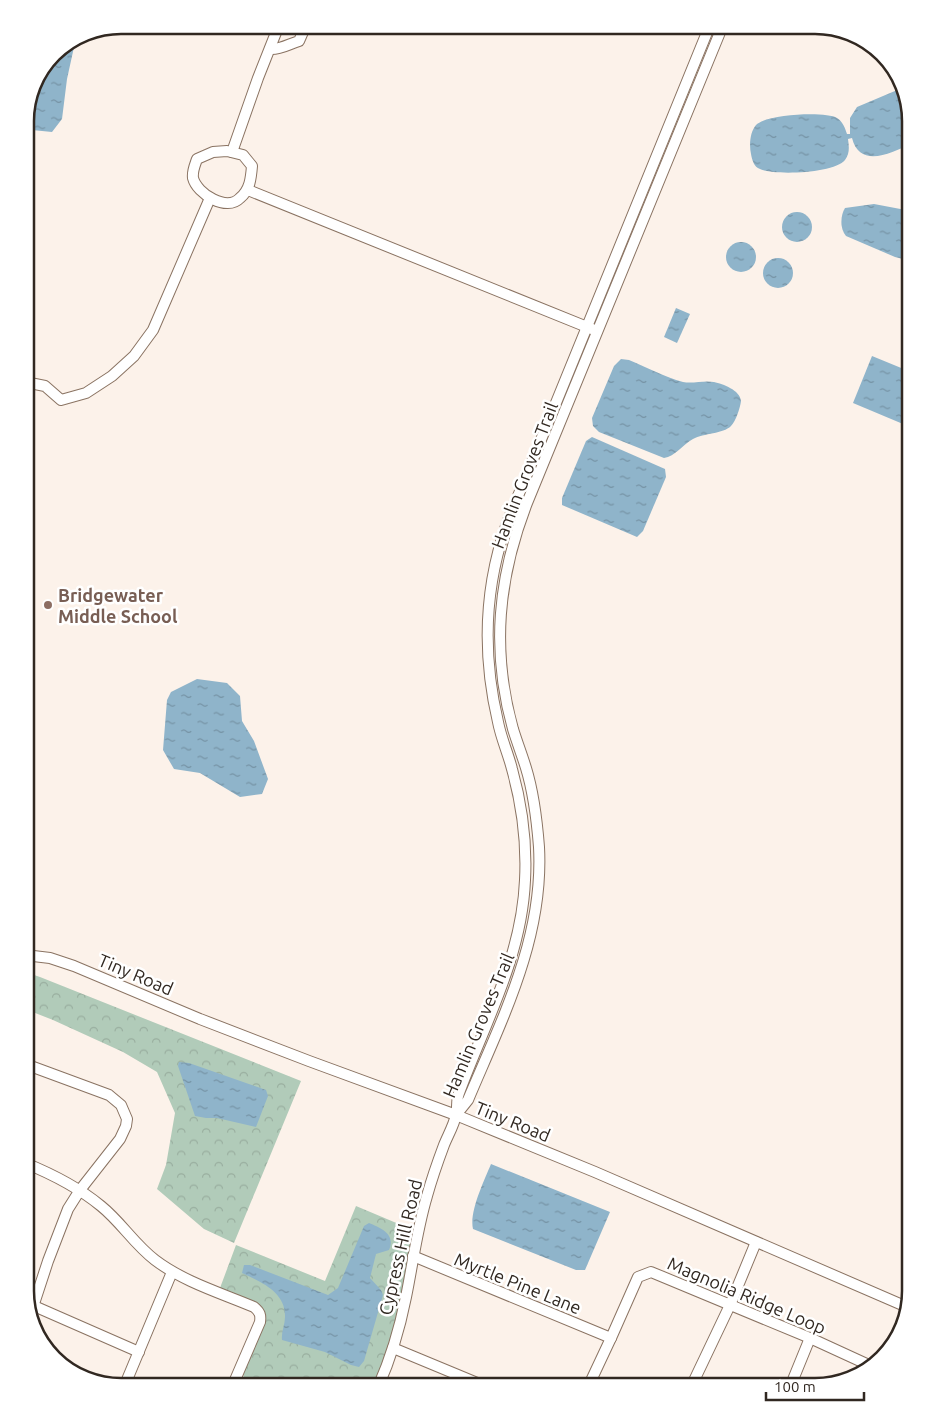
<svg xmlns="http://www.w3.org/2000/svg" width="936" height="1412" viewBox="0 0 936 1412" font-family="Ubuntu,sans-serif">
	<defs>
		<pattern id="park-crowns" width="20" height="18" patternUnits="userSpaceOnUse" patternTransform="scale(1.25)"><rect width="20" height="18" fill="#b1cbb9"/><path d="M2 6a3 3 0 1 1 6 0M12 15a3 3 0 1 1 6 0" fill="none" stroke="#99ae9f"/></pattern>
		<pattern id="water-ripples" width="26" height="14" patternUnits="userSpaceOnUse" patternTransform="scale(1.25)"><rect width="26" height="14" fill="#8fb4ca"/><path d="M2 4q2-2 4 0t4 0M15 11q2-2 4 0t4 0" fill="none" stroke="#7592a4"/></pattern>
	</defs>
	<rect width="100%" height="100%" fill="#fcf2ea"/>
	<g fill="url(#park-crowns)">
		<path d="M25 972 40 977 301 1081 234 1243 204 1229 157 1189 166 1165 175 1113 157 1072 123 1052 53 1020 25 1009Z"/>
		<path d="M356 1206 413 1230 400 1304 389 1348 374 1385 372 1387H257L244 1380 243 1373 265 1315 261 1306 257 1304 220 1288 236 1245 325 1281Z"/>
	</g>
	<g fill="url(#water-ripples)">
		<path d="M76 38 67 79 62 119 52 132 32 130 25 115 53 53Z"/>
		<path d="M902 88 911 121V144C891 153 860 169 852 138L848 139C849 146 850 154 845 160 835 173 775 176 760 169 754 167 752 160 751 154 749 145 750 132 756 125 766 114 826 111 837 118 843 122 845 128 847 134H850V118L857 107Z"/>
		<path d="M874 204 911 211V261L895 257 846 236C840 229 840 216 845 208Z"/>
		<circle cx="797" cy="227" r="15"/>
		<circle cx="741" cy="257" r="15"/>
		<circle cx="778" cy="273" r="15"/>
		<path d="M676 308 690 314 677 343 664 337Z"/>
		<path d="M872 356 911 372V405L903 424 853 403Z"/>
		<path d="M621 359 629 360C646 367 665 377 683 382 693 384 704 380 714 382 723 384 740 390 741 401 740 408 736 421 731 426 723 434 704 433 693 439 683 444 675 457 664 458L599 432 593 426 592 418 614 366Z"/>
		<path d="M592 437 665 469 666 477 643 531 637 537 562 505V498L586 441Z"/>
		<path d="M197 679 227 683 240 696 242 721 254 741 268 779 262 794 240 797 200 773 174 769 163 750 167 700 171 692Z"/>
		<path d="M179 1062 189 1063 266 1090 268 1096 256 1127 217 1118H206L195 1116 178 1066Z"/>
		<path d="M491 1164 610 1212 585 1270H576L473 1229C469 1212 484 1181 491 1164Z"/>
		<path d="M369 1223C381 1228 396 1234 389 1250L376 1254 370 1278 381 1290 383 1295 364 1361 359 1367 351 1365 325 1352 282 1340C281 1332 285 1325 285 1317 286 1292 261 1282 242 1273L244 1265H250L328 1295 338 1288 364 1226Z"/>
	</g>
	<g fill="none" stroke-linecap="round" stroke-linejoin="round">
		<defs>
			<g id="minor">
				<path d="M270 49C280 50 289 44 299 41L306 25"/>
				<path d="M227 151 243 155 252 166C251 178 250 190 240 198 227 212 197 194 193 178 192 171 195 165 197 159L213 152Z"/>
				<path d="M232 152 258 78 279 25"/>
				<path d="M248 190 592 329"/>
				<path d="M25 382 45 386 61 400 86 393 112 376 134 356 153 330 210 198"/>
				<path d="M25 955 50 958 74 966 200 1019 309 1061 456 1115 595 1172 907 1307"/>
				<path d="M25 1064 109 1095 121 1105 127 1119 126 1126 120 1139 80 1190 68 1209 48 1261 31 1313"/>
				<path d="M456 1115 468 1100C502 1019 544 938 539 847 537 821 534 794 526 768 522 755 517 742 513 729 491 650 498 578 527 503L723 25"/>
				<path d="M25 1163C52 1174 78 1187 101 1206 121 1222 134 1244 155 1260 184 1282 221 1293 254 1307 260 1312 261 1315 260 1322L232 1387"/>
				<path d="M413 1256 611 1338"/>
				<path d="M34 1306 139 1352"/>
				<path d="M393 1348 487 1387"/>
				<path d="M235 1382 246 1387"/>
				<path d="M124 1387 172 1272"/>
				<path d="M378 1387C391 1358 400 1327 406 1297 413 1263 417 1229 427 1196 432 1178 438 1161 444 1145 448 1135 454 1125 456 1115 458 1108 456 1100 459 1093 485 1023 522 956 525 880 527 842 522 805 512 769 508 753 501 738 498 722 482 654 484 588 507 523L710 25"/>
				<path d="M588 1387 611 1338 638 1277 651 1272 810 1338 871 1366"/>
				<path d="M691 1387 730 1305 756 1242"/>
				<path d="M790 1387 810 1338"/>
			</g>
		</defs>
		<use href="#minor" stroke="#8a7362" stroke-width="12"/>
		<use href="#minor" stroke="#fff" stroke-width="10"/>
	</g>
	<circle fill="#8d6e63" stroke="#fff" stroke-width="2" cx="48" cy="605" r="5"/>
	<g text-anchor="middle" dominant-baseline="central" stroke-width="5" stroke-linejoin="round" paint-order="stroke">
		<g font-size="18" fill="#312821" stroke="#fff">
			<text transform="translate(524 475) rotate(-69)">Hamlin Groves Trail</text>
			<text transform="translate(136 974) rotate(23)">Tiny Road</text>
			<text transform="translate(478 1025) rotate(-67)">Hamlin Groves Trail</text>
			<text transform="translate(513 1121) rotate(22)">Tiny Road</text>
			<text transform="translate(400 1247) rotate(-77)">Cypress Hill Road</text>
			<text transform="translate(518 1283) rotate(22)">Myrtle Pine Lane</text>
			<text transform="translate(747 1295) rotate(23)">Magnolia Ridge Loop</text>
		</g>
		<g font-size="18" font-weight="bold" fill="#785e54" stroke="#fff" text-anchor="start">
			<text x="58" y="595">Bridgewater<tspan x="58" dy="21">Middle School</tspan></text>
		</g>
	</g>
	<path d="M0 0H936V1412H0ZM121 34H815A87 87 0 0 1 902 121V1291A87 87 0 0 1 815 1378H121A87 87 0 0 1 34 1291V121A87 87 0 0 1 121 34Z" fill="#fff" fill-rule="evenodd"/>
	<path fill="none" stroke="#312821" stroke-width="2.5" d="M121 34H815A87 87 0 0 1 902 121V1291A87 87 0 0 1 815 1378H121A87 87 0 0 1 34 1291V121A87 87 0 0 1 121 34Z"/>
	<path d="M766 1392v8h98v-8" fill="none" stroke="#312821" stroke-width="2.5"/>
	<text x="774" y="1392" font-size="15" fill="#312821" stroke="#ffffff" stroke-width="4" paint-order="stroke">100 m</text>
</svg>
